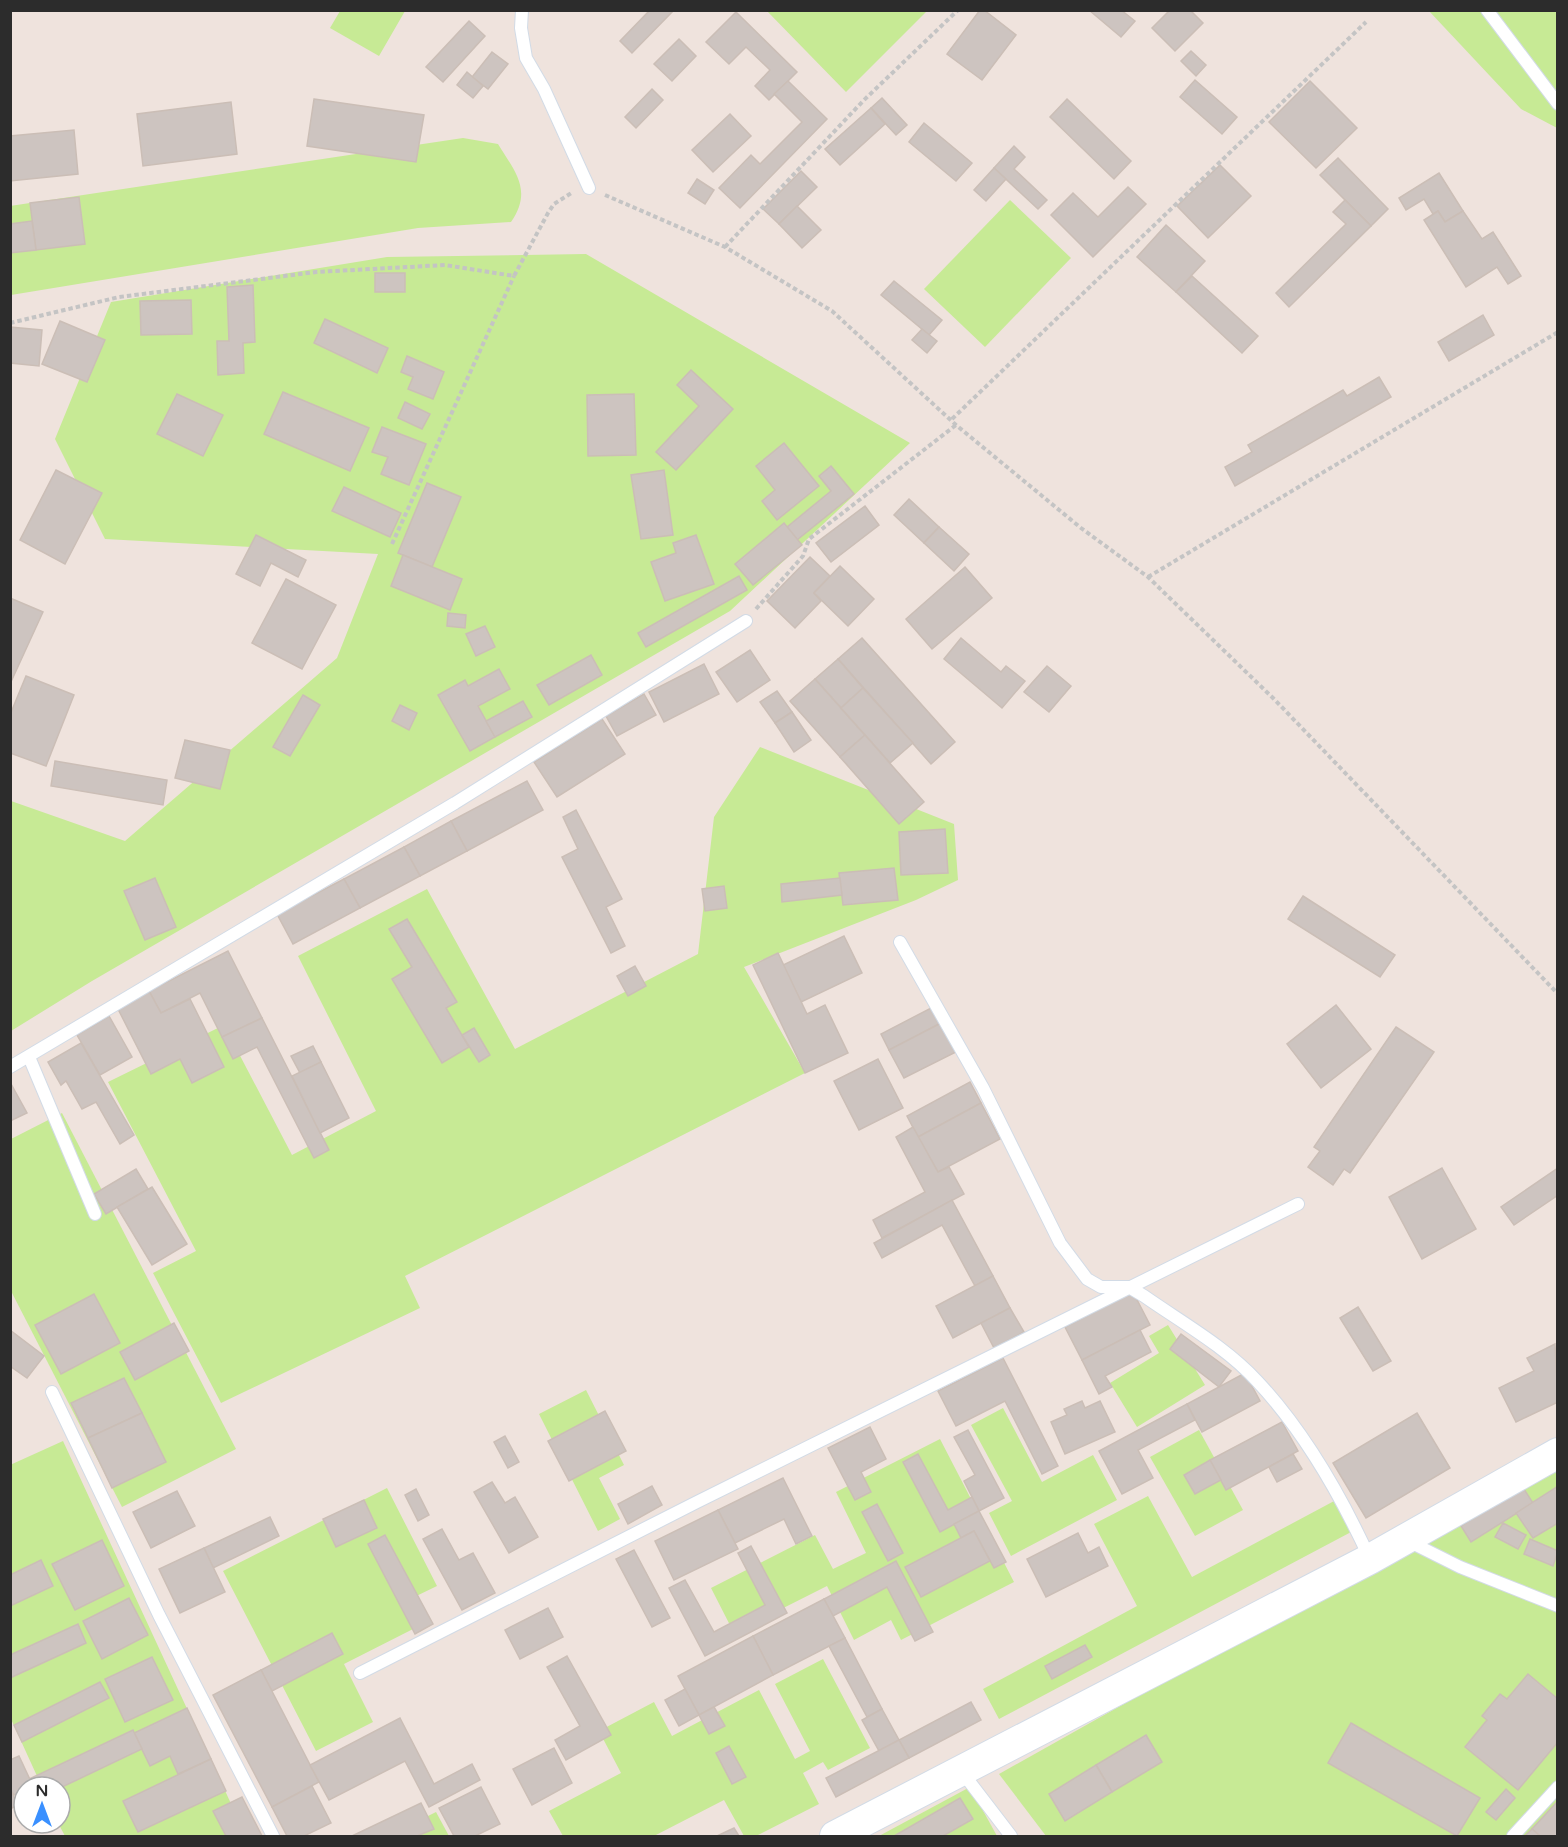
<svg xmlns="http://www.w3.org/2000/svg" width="1568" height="1847" viewBox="0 0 1568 1847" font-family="'Varela Round',sans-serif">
	<rect width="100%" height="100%" fill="#efe3dd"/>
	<g fill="#c7ea95">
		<path d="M766 10H927V11L846 92Z"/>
		<path d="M340 11V10L405 11 379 56 330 28Z"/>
		<path d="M1429 11H1557V128L1521 109Z"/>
		<path d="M463 138 498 144C515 172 533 190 511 222L418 228 11 295 10 206Z"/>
		<path d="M1010 200 1071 258 985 347 924 289Z"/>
		<path d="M586 254 910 443 730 611 92 981 11 1031V801L125 841 337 658 378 554 105 539 55 439 111 302 387 257Z"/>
		<path d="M760 747 954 824 958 880 916 900 744 967 805 1073 405 1276 420 1308 221 1403 153 1273 196 1251 108 1082 224 1025 292 1155 376 1111 298 956 427 889 515 1049 698 954 714 817Z"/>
		<path d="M62 1113 236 1449 122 1507 11 1291V1139Z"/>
		<path d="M1168 1325 1205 1385 1137 1427 1110 1383 1159 1353 1149 1336Z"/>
		<path d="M586 1390 624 1465 599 1478 620 1519 598 1531 539 1414Z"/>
		<path d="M1003 1408 1042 1482 1093 1455 1117 1500 1011 1556 989 1513 1012 1501 971 1425Z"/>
		<path d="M1199 1430 1243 1510 1195 1536 1150 1457Z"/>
		<path d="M940 1439 1014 1582 901 1640 891 1620 854 1640 827 1586 734 1633 711 1588 815 1535 833 1569 866 1553 836 1492Z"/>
		<path d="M63 1441 246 1836H65L58 1823 60 1787H42L11 1719 10 1465Z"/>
		<path d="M1557 1461V1836H1046L999 1774Z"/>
		<path d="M387 1488 437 1586 406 1601 419 1626 344 1664 373 1722 316 1751 223 1571Z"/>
		<path d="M1148 1496 1192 1577 1336 1500 1353 1531 999 1719 983 1689 1137 1606 1094 1524Z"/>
		<path d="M823 1659 870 1748 828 1770 823 1762 803 1773 819 1804 756 1836H744L724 1800 654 1836H563L549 1811 621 1773 599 1731 654 1702 672 1736 759 1690 795 1759 810 1751 775 1684Z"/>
		<path d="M970 1787 997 1836H879Z"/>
		<path d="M436 1812 449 1836H388Z"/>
	</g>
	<g fill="#cdc4c0" stroke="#cbbeb6" stroke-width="1.5">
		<path d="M650 10H674L632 53 620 41Z"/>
		<path d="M980 10H984L1016 35 982 80 947 54Z"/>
		<path d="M1089 10H1121L1135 21 1121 37Z"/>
		<path d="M1170 10H1190L1203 23 1175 51 1152 28Z"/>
		<path d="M736 12 797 72 769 100 755 86 770 70 746 47 729 64 706 42Z"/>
		<path d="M469 21 485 36 443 82 426 67Z"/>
		<path d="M679 39 696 56 672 81 654 64Z"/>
		<path d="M1191 51 1206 65 1196 76 1181 61Z"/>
		<path d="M492 52 508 64 488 89 472 77Z"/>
		<path d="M467 72 483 86 473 98 457 85Z"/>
		<path d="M1195 80 1237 117 1222 134 1180 97Z"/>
		<path d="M788 81 827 119 740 208 719 188 751 155 760 164 802 122 774 94Z"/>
		<path d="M1310 81 1357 128 1316 168 1269 122Z"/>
		<path d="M652 89 663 100 636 128 625 117Z"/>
		<path d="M882 98 907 125 896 135 871 108Z"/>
		<path d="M314 99 424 115 416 162 307 146Z"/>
		<path d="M1067 99 1131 161 1114 179 1050 117Z"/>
		<path d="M231 102 237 154 143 166 137 114Z"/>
		<path d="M871 108 885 124 840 165 825 149Z"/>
		<path d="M730 114 751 136 713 172 692 150Z"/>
		<path d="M924 123 972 163 956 181 909 142Z"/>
		<path d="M74 130 78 174 10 181V136Z"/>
		<path d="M1014 146 1025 157 1014 169 1047 200 1038 209 994 168Z"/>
		<path d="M1338 158 1388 209 1371 226 1320 175Z"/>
		<path d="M1220 165 1251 196 1208 238 1177 206Z"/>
		<path d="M994 168 1006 179 986 201 974 190Z"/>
		<path d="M801 171 817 187 779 224 763 209Z"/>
		<path d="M1439 173 1463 211 1445 222 1438 211 1433 214 1424 199 1406 210 1399 198Z"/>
		<path d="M697 179 714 190 705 204 688 193Z"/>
		<path d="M1128 187 1146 204 1093 257 1051 215 1073 193 1098 217Z"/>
		<path d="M79 197 85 244 36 250 30 203Z"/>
		<path d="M1345 200 1371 226 1289 307 1276 293 1346 224 1333 212Z"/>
		<path d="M797 206 821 230 802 248 779 224Z"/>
		<path d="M1438 211 1445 222 1463 211 1482 239 1493 232 1521 276 1508 284 1497 267 1466 287 1424 220Z"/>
		<path d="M32 221 36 250 10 253V224Z"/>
		<path d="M1166 225 1205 261 1176 292 1137 257Z"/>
		<rect x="375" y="273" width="30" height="19"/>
		<path d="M1192 276 1258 336 1242 353 1176 292Z"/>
		<path d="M894 281 942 320 929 335 881 295Z"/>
		<path d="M253 285 255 342 243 343 244 373 218 375 217 341H229L227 287Z"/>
		<path d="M191 300 192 334 141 335 140 301Z"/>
		<path d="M1483 315 1494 335 1449 361 1438 342Z"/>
		<path d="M325 319 388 348 377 373 314 343Z"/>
		<path d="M60 321 105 340 87 382 42 364Z"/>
		<path d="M10 327 42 330 39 366 10 363Z"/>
		<path d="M922 329 937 341 927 353 912 340Z"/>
		<path d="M407 356 444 372 433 399 408 389 413 377 401 372Z"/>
		<path d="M691 370 733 409 676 470 656 452 699 406 677 385Z"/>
		<path d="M1379 377 1391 397 1235 486 1225 467 1252 452 1248 445 1343 390 1347 396Z"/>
		<path d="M283 392 369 428 350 471 264 434Z"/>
		<path d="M177 394 223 415 203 456 157 434Z"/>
		<path d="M634 394 636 455 588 456 587 395Z"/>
		<path d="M405 402 430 414 422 429 398 418Z"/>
		<path d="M382 427 426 444 409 485 381 474 388 457 372 452Z"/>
		<path d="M784 443 819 486 777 520 762 501 775 490 756 466Z"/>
		<path d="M831 466 854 494 797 540 787 527 831 491 819 476Z"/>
		<path d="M56 470 102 493 65 564 20 540Z"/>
		<path d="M664 470 673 535 641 539 631 475Z"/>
		<path d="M427 483 461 497 432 567 398 553Z"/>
		<path d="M344 487 401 513 390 537 332 511Z"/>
		<path d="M909 499 939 527 924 543 894 515Z"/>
		<path d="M865 506 879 525 831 562 816 543Z"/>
		<path d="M784 523 802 545 753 585 735 564Z"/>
		<path d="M939 527 969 554 954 571 924 543Z"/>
		<path d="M256 535 306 560 298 577 271 563 260 586 236 574Z"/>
		<path d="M696 535 714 584 665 601 651 562 676 553 673 543Z"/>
		<path d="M403 555 462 579 450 610 391 586Z"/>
		<path d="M810 557 830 576 814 593 821 601 795 628 767 601Z"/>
		<path d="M840 566 874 599 848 626 814 593Z"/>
		<path d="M965 567 992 598 932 649 906 619Z"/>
		<path d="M739 576 747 590 646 647 638 633Z"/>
		<path d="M286 579 336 605 302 669 252 643Z"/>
		<path d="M10 598 43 612 10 684Z"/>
		<path d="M448 613 466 615 465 628 447 626Z"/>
		<path d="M485 626 495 647 476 656 466 634Z"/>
		<path d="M862 638 955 742 931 764 838 659Z"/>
		<path d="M961 638 1001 672 1006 666 1025 681 1002 708 944 659Z"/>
		<path d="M750 650 770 680 737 702 716 672Z"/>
		<path d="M591 655 602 675 549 705 537 685Z"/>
		<path d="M838 659 863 688 841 708 815 679Z"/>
		<path d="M704 664 719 694 664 722 649 692Z"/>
		<path d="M1047 666 1071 686 1049 712 1024 692Z"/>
		<path d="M499 669 510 689 478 706 495 737 470 751 438 695 465 680 468 686Z"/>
		<path d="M26 676 74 695 46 766 10 753V715Z"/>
		<path d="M815 679 865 735 840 757 790 701Z"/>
		<path d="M863 688 913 743 890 763 841 708Z"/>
		<path d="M777 691 792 712 775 723 760 702Z"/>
		<path d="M644 694 656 715 617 736 606 716Z"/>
		<path d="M303 695 320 705 290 756 273 747Z"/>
		<path d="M523 701 532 717 495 737 486 721Z"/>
		<path d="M400 705 417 713 409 730 392 721Z"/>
		<path d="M792 712 811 740 794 752 775 723Z"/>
		<path d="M602 719 625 754 557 797 534 762Z"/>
		<path d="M865 735 924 802 899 824 840 757Z"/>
		<path d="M185 740 230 750 220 789 175 778Z"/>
		<path d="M55 761 167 780 163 805 51 786Z"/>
		<path d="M527 781 543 810 467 851 451 821Z"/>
		<path d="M576 810 622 899 606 907 625 946 611 953 562 857 578 849 563 817Z"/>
		<path d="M451 821 467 851 420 876 404 847Z"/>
		<path d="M945 829 948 873 901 875 899 832Z"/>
		<path d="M404 847 420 876 360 908 344 879Z"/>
		<path d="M894 868 898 900 843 905 839 873Z"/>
		<path d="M155 878 176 927 145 940 124 891Z"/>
		<path d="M840 878 842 895 782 902 781 884Z"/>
		<path d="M344 879 360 908 293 944 277 914Z"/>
		<path d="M724 886 727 908 705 911 702 889Z"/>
		<path d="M1303 896 1395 955 1380 977 1288 919Z"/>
		<path d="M407 919 457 1002 446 1008 469 1047 442 1063 392 979 412 967 389 929Z"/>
		<path d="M844 936 862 973 801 1002 783 965Z"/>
		<path d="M228 951 262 1018 222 1037 200 993 161 1013 149 991Z"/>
		<path d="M778 953 807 1014 825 1005 848 1053 805 1073 753 965Z"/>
		<path d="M635 966 646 986 628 996 617 976Z"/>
		<path d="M149 991 161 1013 190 999 224 1067 192 1083 180 1059 151 1074 117 1007Z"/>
		<path d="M1336 1005 1371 1049 1321 1088 1287 1044Z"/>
		<path d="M935 1006 943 1022 889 1050 881 1034Z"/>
		<path d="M109 1016 132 1057 100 1075 77 1035Z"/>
		<path d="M262 1018 329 1150 314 1158 257 1047 233 1059 222 1037Z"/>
		<path d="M943 1022 958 1051 904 1078 889 1050Z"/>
		<path d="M1396 1027 1434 1052 1350 1173 1344 1169 1333 1185 1308 1167 1320 1151 1314 1147Z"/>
		<path d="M474 1028 490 1055 479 1062 462 1035Z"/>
		<path d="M81 1043 134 1135 120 1144 96 1102 82 1109 66 1081 61 1085 48 1062Z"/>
		<path d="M313 1046 321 1062 300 1073 291 1056Z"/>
		<path d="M878 1059 903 1108 859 1130 834 1081Z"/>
		<path d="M321 1062 349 1118 320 1133 292 1076Z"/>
		<path d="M10 1082 27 1113 10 1121Z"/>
		<path d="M970 1082 981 1103 918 1137 907 1116Z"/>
		<path d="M981 1103 1000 1139 938 1172 918 1137Z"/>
		<path d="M913 1127 938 1172 949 1167 964 1194 882 1238 873 1220 925 1192 896 1137Z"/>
		<path d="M1442 1168 1476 1229 1422 1259 1389 1197Z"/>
		<path d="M1558 1168V1195L1514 1225 1501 1207Z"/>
		<path d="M136 1169 148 1189 106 1214 94 1194Z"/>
		<path d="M152 1187 187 1244 152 1265 117 1207Z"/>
		<path d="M952 1200 993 1276 975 1286 942 1225 882 1258 874 1243Z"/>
		<path d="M993 1276 1010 1308 953 1338 936 1306Z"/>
		<path d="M1133 1292 1150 1325 1082 1360 1065 1327Z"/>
		<path d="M94 1294 120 1343 61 1374 35 1325Z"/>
		<path d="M1358 1307 1391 1361 1373 1371 1340 1318Z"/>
		<path d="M1010 1308 1024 1332 994 1348 981 1323Z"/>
		<path d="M174 1323 189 1351 135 1380 120 1352Z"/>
		<path d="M10 1330 44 1356 27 1378 10 1366Z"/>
		<path d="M1140 1330 1151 1352 1105 1376 1112 1387 1099 1394 1082 1360Z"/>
		<path d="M1181 1334 1231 1371 1219 1387 1170 1349Z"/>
		<path d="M1555 1344 1558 1402 1516 1422 1499 1388 1534 1371 1527 1358Z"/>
		<path d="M1003 1358 1058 1466 1042 1474 1005 1401 956 1426 938 1391Z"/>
		<path d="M1245 1373 1260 1401 1202 1432 1187 1404Z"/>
		<path d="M124 1378 142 1413 88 1438 71 1403Z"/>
		<path d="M1082 1401 1085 1408 1100 1401 1115 1432 1065 1454 1051 1422 1067 1415 1064 1409Z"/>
		<path d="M1187 1404 1195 1420 1138 1450 1153 1478 1122 1494 1099 1451Z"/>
		<path d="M605 1411 626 1451 569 1481 548 1441Z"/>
		<path d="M142 1413 166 1462 112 1488 88 1438Z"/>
		<path d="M1417 1413 1450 1468 1366 1518 1333 1463Z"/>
		<path d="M1282 1422 1298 1451 1226 1490 1210 1460Z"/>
		<path d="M870 1427 886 1459 861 1472 871 1492 855 1500 828 1448Z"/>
		<path d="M968 1430 1004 1498 979 1511 964 1481 975 1475 954 1437Z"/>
		<path d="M505 1436 519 1462 508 1468 494 1442Z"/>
		<path d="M918 1454 948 1510 972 1497 979 1511 940 1532 903 1462Z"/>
		<path d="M1293 1454 1302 1469 1277 1482 1269 1467Z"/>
		<path d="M1210 1460 1221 1480 1195 1494 1184 1475Z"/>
		<path d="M783 1478 812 1536 796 1544 784 1519 735 1543 718 1510Z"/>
		<path d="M492 1482 505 1503 515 1497 538 1537 509 1553 474 1492Z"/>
		<path d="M652 1486 662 1505 628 1524 618 1504Z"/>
		<path d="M1522 1486 1533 1503 1471 1542 1461 1526Z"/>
		<path d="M1558 1486V1523L1533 1538 1516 1513Z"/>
		<path d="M416 1489 429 1515 418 1521 405 1495Z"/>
		<path d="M177 1491 195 1526 151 1548 133 1512Z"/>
		<path d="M364 1500 377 1528 336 1547 323 1519Z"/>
		<path d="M877 1504 903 1553 888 1561 862 1512Z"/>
		<path d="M718 1510 738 1549 674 1580 655 1541Z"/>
		<path d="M979 1511 1006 1562 994 1568 974 1531 961 1538 954 1524Z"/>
		<path d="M270 1517 279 1536 213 1568 204 1548Z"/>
		<path d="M1503 1523 1526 1535 1518 1549 1495 1537Z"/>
		<path d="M442 1529 459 1560 473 1553 495 1593 462 1610 423 1539Z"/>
		<path d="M974 1531 990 1561 921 1597 905 1567Z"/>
		<path d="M1078 1533 1088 1553 1099 1547 1108 1566 1046 1597 1027 1559Z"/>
		<path d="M385 1535 433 1624 415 1634 368 1544Z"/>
		<path d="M1530 1539 1558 1551 1553 1566 1524 1554Z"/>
		<path d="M102 1540 124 1586 75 1610 52 1564Z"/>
		<path d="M751 1546 787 1613 705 1656 669 1588 685 1580 714 1632 765 1605 738 1553Z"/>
		<path d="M204 1548 225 1592 180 1613 159 1569Z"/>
		<path d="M634 1550 670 1618 652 1627 616 1559Z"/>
		<path d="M41 1560 53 1586 10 1606V1575Z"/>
		<path d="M896 1561 933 1632 915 1641 887 1587 833 1616 824 1599Z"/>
		<path d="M129 1598 148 1635 102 1659 83 1621Z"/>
		<path d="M824 1599 845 1638 773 1675 753 1636Z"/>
		<path d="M548 1608 563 1637 520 1659 505 1630Z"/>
		<path d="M78 1624 86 1643 10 1678V1655Z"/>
		<path d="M332 1633 343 1654 272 1691 261 1670Z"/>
		<path d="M753 1636 773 1675 699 1715 678 1676Z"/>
		<path d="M845 1638 882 1709 867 1717 829 1646Z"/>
		<path d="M1085 1645 1092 1657 1052 1679 1045 1666Z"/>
		<path d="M567 1656 611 1735 566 1760 555 1740 580 1726 547 1667Z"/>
		<path d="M152 1657 173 1700 125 1722 105 1679Z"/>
		<path d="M261 1670 319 1782 272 1807 213 1695Z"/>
		<path d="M1528 1674 1558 1699V1742L1518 1790 1465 1747 1487 1720 1482 1716 1500 1694 1507 1699Z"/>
		<path d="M100 1682 109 1698 22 1742 14 1725Z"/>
		<path d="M685 1689 699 1715 679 1726 665 1700Z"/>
		<path d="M971 1702 981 1720 909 1758 899 1740Z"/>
		<path d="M714 1707 725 1726 709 1734 699 1715Z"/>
		<path d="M187 1708 211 1759 178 1774 170 1756 150 1766 134 1733Z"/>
		<path d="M882 1709 899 1740 879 1751 862 1720Z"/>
		<path d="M400 1718 434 1784 472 1764 480 1780 429 1807 405 1761 329 1800 310 1765Z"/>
		<path d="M1351 1723 1480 1798 1457 1836 1328 1763Z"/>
		<path d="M133 1730 142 1749 60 1788 33 1787 29 1779Z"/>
		<path d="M1146 1735 1162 1762 1112 1792 1096 1765Z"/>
		<path d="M899 1740 909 1758 836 1797 826 1778Z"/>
		<path d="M729 1746 746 1777 732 1784 716 1753Z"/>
		<path d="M554 1748 572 1783 532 1805 513 1769Z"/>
		<path d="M19 1756 33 1786 24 1787V1791L14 1795 10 1789V1760Z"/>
		<path d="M211 1759 226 1791 138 1832 123 1801Z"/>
		<path d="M1096 1765 1112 1792 1065 1821 1049 1794Z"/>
		<path d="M312 1786 331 1823 304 1836H287L272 1807Z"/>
		<path d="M481 1787 500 1824 475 1836H454L439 1808Z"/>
		<path d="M10 1789 18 1805 10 1809Z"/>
		<path d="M1506 1789 1515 1798 1496 1820 1486 1812Z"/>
		<path d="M242 1797 262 1836H226L213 1811Z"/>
		<path d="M960 1798 973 1819 943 1836H894Z"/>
		<path d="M1558 1801V1836H1540L1532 1829Z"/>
		<path d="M421 1803 434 1829 417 1836H352Z"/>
		<path d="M734 1828 739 1836H717Z"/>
		<path d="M1532 1829 1540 1836H1525Z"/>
	</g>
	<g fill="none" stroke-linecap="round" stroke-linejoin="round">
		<defs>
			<g id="service">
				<path d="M522 10 521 28 526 58 544 89 589 188"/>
				<path d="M1487 10 1558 104"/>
				<path d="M900 942 983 1088 1060 1243 1087 1279 1101 1287H1129L1144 1296C1181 1322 1226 1347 1257 1381 1303 1430 1342 1498 1370 1559"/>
				<path d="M29 1057 95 1214"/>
				<path d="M10 1067 455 803 746 621"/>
				<path d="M52 1392 159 1615 273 1836"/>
				<path d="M1408 1541 1460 1567 1558 1606"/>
				<path d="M360 1673 697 1502 1298 1204"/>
				<path d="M962 1772 1011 1836"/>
				<path d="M1513 1836 1558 1787"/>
			</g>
			<path id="tertiary" d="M835 1836 1370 1559 1558 1453"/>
		</defs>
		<use href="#service" stroke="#d2dbe6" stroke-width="14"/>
		<use href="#tertiary" stroke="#d2dbe6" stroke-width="32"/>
		<g stroke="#c4c4c4" stroke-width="4" stroke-dasharray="4.5 3" stroke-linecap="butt">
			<path d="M605 195 725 247 832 311 956 425 1081 528 1148 577 1274 699 1558 994"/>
			<path d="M725 247 864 100 958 10"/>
			<path d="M10 323 119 297 316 272 445 265 514 276 548 213 554 204 573 192"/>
			<path d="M952 419 1366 22"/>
			<path d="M392 544 514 276"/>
			<path d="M1148 577 1558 332"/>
			<path d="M756 609 803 556 809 539 956 425"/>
		</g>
		<use href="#service" stroke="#fff" stroke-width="12"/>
		<use href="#tertiary" stroke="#fff" stroke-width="30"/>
	</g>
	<rect width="1568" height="1847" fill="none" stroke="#2c2c2c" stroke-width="24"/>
	<g transform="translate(42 1805)"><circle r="28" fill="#ffffff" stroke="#ababab" stroke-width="1.5"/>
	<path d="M0-4.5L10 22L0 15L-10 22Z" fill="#3a90ff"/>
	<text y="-9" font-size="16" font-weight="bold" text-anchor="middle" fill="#2c2c2c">N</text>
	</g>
</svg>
